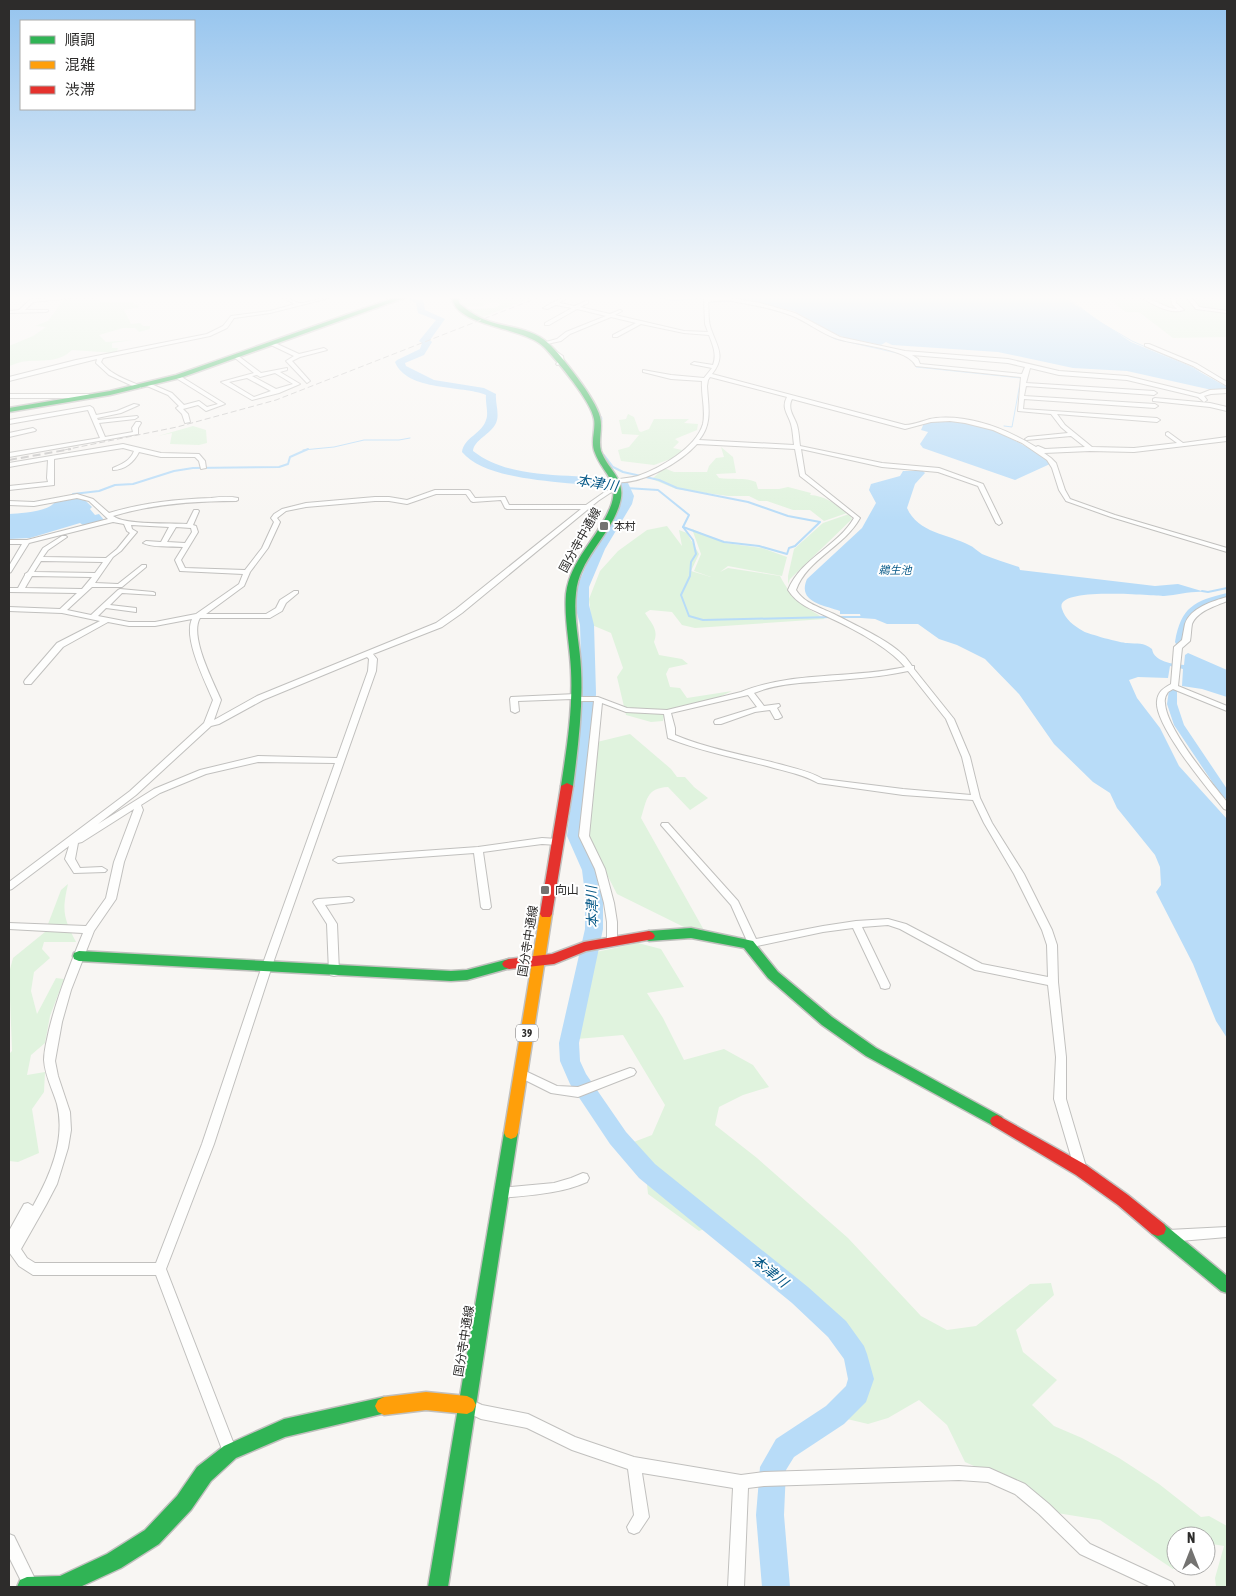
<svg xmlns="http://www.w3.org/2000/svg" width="1236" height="1596" viewBox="0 0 1236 1596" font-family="'Asap Condensed','Noto Sans JP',sans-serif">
	<rect width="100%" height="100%" fill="#f8f6f3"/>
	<g fill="#e0f3de">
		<path d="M65 298H99V301C114 306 127 297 140 307L124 310 131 324 140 323 143 326H150V329L139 332 135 328H123L99 335 106 342 133 340 112 343V348H118L116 353 72 350C59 362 46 360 29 361 22 361 15 364 9 366V346L33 336 46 327 35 326 48 321Z"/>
		<path d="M459 298H532L480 318 463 309 495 308 502 304 494 302 484 304V306L463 307 459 304Z"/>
		<path d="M1107 298H1227V337L1173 338 1139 312H1126Z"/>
		<path d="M628 414 634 417 639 431 641 432 649 429 654 419H689L684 423 698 424 697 430 675 439 679 442 673 448 682 450 676 457 654 465 621 461 618 450 629 447 639 435 622 434 619 420 626 419Z"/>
		<path d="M193 426 206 430 207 443 199 445 170 444 172 433 158 436Z"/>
		<path d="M721 447 733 457 736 473 716 474 719 478C731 480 745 477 756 482L758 489H779L788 487 811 493 810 495C826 496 835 504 847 513L824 521 810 510H793L767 501H759L749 496H728L676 489 652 479 664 468 674 472H707L709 466 716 458 724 457Z"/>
		<path d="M849 514 852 519 790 579 788 584V576L794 549 823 523Z"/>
		<path d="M667 526 682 546 679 530 687 533 699 554 691 571 711 577 694 571 701 554 692 529 725 543 762 548 787 557 782 576 728 566 720 572 728 568 780 576C792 599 804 606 825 619L695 628 682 625 672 612 650 610 645 613C651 623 659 629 654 642L659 655 682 659 688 664 669 668 666 674 670 687 680 688 687 698 732 691 717 698 665 710 663 721 651 722 626 715 617 677 623 668 611 633 592 625 589 599 600 571 618 551 647 530Z"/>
		<path d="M630 734 671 769 677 777H685L694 787 708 798 690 810 668 787C646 788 647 800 641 818L705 932 692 931 617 894 587 836 597 742Z"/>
		<path d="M68 884C62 911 63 917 76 942H44L42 949 50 958 34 972 31 991 37 1014 56 978 64 979 50 1016 45 1043 31 1055 27 1075 45 1072 44 1092 32 1109 39 1153 18 1162 9 1161V1054L12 1051 9 973 13 958 45 932 61 890Z"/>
		<path d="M638 943 661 949 684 987 647 993 663 1018 684 1060 724 1049 753 1065 769 1087 743 1095 719 1107 715 1125 757 1158 848 1238 921 1316 947 1330 976 1326 1030 1284 1051 1283 1054 1295 1016 1330 1023 1352 1057 1380 1032 1405 1054 1426 1082 1438 1119 1458 1159 1484 1201 1517 1209 1516 1227 1526V1587H1216L1215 1578 1224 1546 1206 1543V1536H1176V1566H1179L1173 1569 1100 1520 1057 1513 1025 1489 965 1462 947 1425 919 1400 888 1418 868 1424 847 1419 864 1396 863 1387 850 1349 830 1327 772 1282 717 1224 699 1231 648 1194 646 1174 631 1143 652 1135 665 1105 623 1035 577 1039 596 952Z"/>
	</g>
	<g fill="#b8dcf8">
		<path d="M732 298H1065L1131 342 1191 367 1227 387 1224 390H1212L1127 371 1073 368 998 352 892 345 886 342 881 345 846 338 833 333 794 311Z"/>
		<path d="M937 421C974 422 993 428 1025 446 1035 451 1044 455 1050 464L1015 480 923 448 920 444 928 432 921 430 924 423Z"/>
		<path d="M903 471H923L925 473 915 484 907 508C918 533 948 534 969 545 974 547 977 551 982 554 994 559 1007 563 1019 567L1020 570 1155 586 1178 584 1205 592C1191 591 1178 595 1164 596 1152 596 1053 586 1062 609 1065 619 1074 626 1083 631 1088 634 1121 643 1127 643 1138 644 1143 642 1152 649 1154 662 1173 664 1184 665L1185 655 1188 653 1227 670V697L1202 689 1182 686 1183 669 1170 666 1168 678 1138 677 1129 680 1137 698 1160 728 1179 766 1227 819V1038L1216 1021 1193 964 1156 892 1161 885 1160 867 1155 855 1117 808 1110 793 1093 782 1054 744 1019 694 985 659 957 645 939 639 918 624H887L875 619 861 618 860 614H840V611C823 605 797 602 807 579L862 528 876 503 869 490 871 484 900 476Z"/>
		<path d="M75 497 84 499 92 507 90 509 95 515 99 514 104 520 83 525 80 523 30 538 9 539V514C21 513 48 512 55 502Z"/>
	</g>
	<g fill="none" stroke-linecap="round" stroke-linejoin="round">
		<g stroke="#b8dcf8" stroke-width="1">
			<path d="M660 298 670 300 707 299"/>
			<path d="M1068 298 1098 321 1132 341 1207 374"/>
			<path d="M712 302 734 301"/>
			<path d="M764 307 790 315"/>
			<path d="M799 319 835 339 897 353"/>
			<path d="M550 346 563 357 565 364"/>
			<path d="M916 365V367L1021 378 1012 427 1004 426"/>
			<path d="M1211 377 1227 386"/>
			<path d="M599 413 602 418 601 430"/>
			<path d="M303 450 334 447 364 440H399L410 438"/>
		</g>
		<g stroke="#b8dcf8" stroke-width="2">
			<path d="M604 455 613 467 623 472 659 480 677 488 748 502 788 516 820 522 795 546 789 548 787 554 759 546 724 542 683 527"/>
			<path d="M626 488 658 490 689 515 683 527 693 540 696 554 691 562 690 576 681 595 689 616 703 620 832 617"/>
			<path d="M73 494 99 491 115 485 133 484 174 471 193 468 279 467 288 464 290 457 308 449"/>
			<path d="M1202 591 1208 592 1227 588"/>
			<path d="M837 617H864"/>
		</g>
		<g fill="#b8dcf8" fill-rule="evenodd">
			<path d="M1227 593V597C1198 605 1188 611 1183 642L1182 644H1176L1175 642C1181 607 1194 601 1227 593Z"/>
			<path d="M1173 687 1177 690V704L1184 725 1227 789V799L1223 798 1174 725 1167 704 1169 690Z"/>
		</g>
		<path fill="#b8dcf8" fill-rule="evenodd" d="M406 298 423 300 425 310 445 319 430 340 432 342 424 355 405 363 406 366 434 380 484 388 496 394C495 403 500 414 496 423 491 434 474 440 473 451 516 484 578 470 628 483L634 496 632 504 605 549 589 587V605L594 625 596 693 594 745 583 836 600 870 603 894V929L579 1043 580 1061 586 1074 626 1132 655 1164 808 1287 846 1321 864 1346 867 1354 874 1379 866 1402 844 1424 794 1457 786 1470 784 1515 790 1587H762L756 1515 760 1467 776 1439 826 1406 846 1386 848 1379 844 1359 828 1337 792 1303 639 1178 610 1144 570 1084 560 1061 559 1043 585 929V894L582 870 567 836 578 745 582 693 580 625 575 605 577 587 593 549 620 504 622 496 619 488C579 482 488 484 462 452 464 437 482 434 486 420 489 413 485 403 486 395 463 385 407 392 395 362L397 360 420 349 422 343 419 341 436 320 418 313 416 303Z"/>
		<defs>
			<g id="street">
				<path d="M46 298H71L33 302 25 310H48V311L46 312 9 313V311L19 310 30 300Z"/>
				<path d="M283 298C290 298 293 302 299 303 304 304 321 298 329 298L270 313 234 318 227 328 210 336 103 358 101 362C111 375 127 380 141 386V388H137L109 375 96 363 97 359 9 381V377L76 360 207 334 223 326 231 316 270 311 295 304Z"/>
				<path d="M561 298H567L559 303 575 306 586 301H588V303L580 307 610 314 620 310 622 311 615 315 684 331 708 332 705 324 704 298H731L760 303 795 313 840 337 905 351 1008 359 1059 371 1127 376 1200 394 1210 390 1227 389V393L1211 394 1204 396 1207 400 1204 402 1198 397 1127 380 1059 375 1030 368 1026 383 1154 391 1157 393 1154 395 1026 386 1024 396 1155 404 1158 406 1155 408 1024 399 1023 409 1157 418 1160 420 1157 422 1057 414 1065 425 1092 447 1134 448 1177 443 1166 435V433L1168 432 1183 443 1227 437V441L1134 452 1090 451 1044 453 1051 458 1056 463 1065 490 1070 499 1115 515 1227 548V552L1111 517 1066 501 1059 490 1052 468 1047 460 1022 443 993 430 965 423 950 421 931 422 905 429 792 399C787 409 794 416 797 425 799 432 799 439 800 446L882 463 939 468 983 484 1002 523 999 525 996 523 978 486 938 472 882 467 801 449 805 474 860 518C844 547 807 559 796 590 805 604 820 607 834 614 853 624 888 640 902 654 906 657 909 662 912 666H914V669L954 719 970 757 980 798 992 823 1024 874 1052 930 1057 945 1058 982 1066 1057V1099L1087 1170 1085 1174 1081 1175 1077 1174 1075 1170 1054 1099 1056 1057 1048 985 975 970 900 929 888 925 862 927 890 985 889 988 885 989 881 988 880 985 853 928 823 932 748 948 744 947 743 944 747 941 731 905 661 825 662 823H668L738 901 756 939 823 926 856 921 888 919 906 924 982 964 1048 977 1047 945 1042 930 1014 874 984 823 973 800 903 795 818 783C804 775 789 772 774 768 738 758 702 752 668 738L664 714 626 712 602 703 589 836 605 869 614 903 617 922V942L616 945H608L607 942V922L604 903 595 869 579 836 594 701H573L572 699 518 701 519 711 515 713 511 711 510 699 511 697 576 694H579L580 697H598L627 708 667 710 741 692C792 671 851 679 905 667 889 647 850 627 826 616 811 609 798 605 788 590 801 558 837 547 854 518L800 476 795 449 697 444C680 463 641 485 615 482V480C623 478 630 478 638 476 660 468 696 448 703 424 706 410 701 395 702 381L671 379 643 372V370L671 375 704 378 712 368 691 364 694 362 713 365C717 354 713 346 709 335L684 333 641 324 617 337H613V335L636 323 611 317 570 334 561 341 542 345V343L557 339 566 332 606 316 577 309 549 325H545V323L572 308 556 305 547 309 543 308ZM726 300C748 304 769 307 790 315 807 321 821 334 838 339 857 345 908 348 916 366L1021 377 1018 411 1051 414 1061 427 1068 433 1028 437 1025 439 1026 440 1071 436 1085 447 1045 449 1038 446 1036 447C1006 429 971 415 936 418 925 419 916 425 905 425L712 374C727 355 716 346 710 326 708 319 709 310 708 302ZM912 355 1008 363 1025 367 1022 374 920 364 918 359ZM710 377 787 397C781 408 788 414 791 424 793 431 793 438 794 445L699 440C713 424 708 405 707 386L708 380ZM908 671 946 719 962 757 971 795 903 789 823 779C809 771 794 768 779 764 745 755 708 749 675 735V728L671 713 748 695 757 707 715 720 714 722 715 724H721L755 712 770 710 775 719H778L782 717 777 708 780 706 779 704 764 706 754 693C773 685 795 683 815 682 846 679 877 678 908 671Z"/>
				<path d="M1142 298C1155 298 1165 309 1177 309L1172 304 1171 298H1175L1176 303 1184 310C1171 315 1154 305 1142 298Z"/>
				<path d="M1187 298H1192L1199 307 1227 311V313L1196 309Z"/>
				<path d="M271 343H275L299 354 324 348 327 350 300 357 292 361 309 380 310 381 307 383 286 361 294 356 271 345Z"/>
				<path d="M1145 344H1149L1197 364 1227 382V386L1193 366 1145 346Z"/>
				<path d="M547 348H551L563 356 564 363 557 365 556 364 559 361V358L547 350Z"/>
				<path d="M237 355 261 373 287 368V370L280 372 300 384 279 393 252 400 221 382 254 373 235 358V356ZM275 373 293 384 276 389 252 376 257 375 260 377ZM247 378 271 391 254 397 229 382Z"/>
				<path d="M178 375 180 376 225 404 206 411 198 405 183 409 188 414 190 422 185 423 182 414 176 408 179 406 168 395 147 386V384H151L172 393 184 405 199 401 207 407 218 404 176 378 175 377Z"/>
				<path d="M9 394H88L91 396 88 398H9Z"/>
				<path d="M1155 398 1210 403 1227 407V411L1210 407 1153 401V399Z"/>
				<path d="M134 404 139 405 121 413 97 418 98 420 137 416 138 417 135 419 99 423 105 437 133 432 132 428 136 422H140L141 423 138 428V434L9 457V453L100 438 88 410 9 424V420L90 406 93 408 96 415 117 411Z"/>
				<path d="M33 428 36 430 35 431 9 437V433Z"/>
				<path d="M123 444 161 453 199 454 205 461 206 468 201 469 199 461 195 457H161L139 452C134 462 125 470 113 470V468C122 464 130 461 134 451L123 448 54 459V485L9 490V486L48 482 47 478 48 460 9 467V463Z"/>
				<path d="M618 486 620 487V489L610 493 598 501 462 613 442 627 373 654 377 659 376 671 272 966 214 1144 166 1269 237 1452 235 1457 230 1459 225 1457 223 1452 156 1275H33L19 1266 9 1252V1231L24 1204 28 1203 33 1206C50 1176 66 1139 57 1104 53 1090 45 1076 44 1060 44 1050 47 1040 49 1030 57 997 70 965 83 933L9 929V923L86 926 106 898 114 862 134 809 82 842 78 843 75 859 80 868 102 867 107 870 105 872 74 873 65 859 69 846 12 889 9 890V882L130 791 204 723 213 700C205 681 183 638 192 619L155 626H129L108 622 63 647 31 684H25L24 682 25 680 57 643 100 621 62 613 9 611V607L60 609 77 593 9 592V588H18L25 575V574L28 572 43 548 62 536H66L67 537 48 550 43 557 106 558 117 549 130 533 127 531 124 524 113 522 29 543 11 572 9 573V566L22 544H9V540H27L108 519 89 501 77 498 34 506 9 505V501L34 502 77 494 93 499 109 513C142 503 176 499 211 498 220 497 229 496 238 498V500L236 501C194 501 153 504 113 516 124 525 171 523 187 524L194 510H198L199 511 193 525 196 526 198 532 181 560 185 568 245 570 262 548 274 522 271 518 274 514 282 509 306 503 375 497H389L407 500 435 490H468L470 491 475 498 505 497 509 505H586L606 491ZM436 494H466L471 501 473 502 501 500 505 508 507 509H581L456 609 436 623 257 696 214 720 221 700C213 681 189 636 200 618H270L282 611 286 603 298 593V591H294L280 600 276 608 266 614H206L244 586 250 572 268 548 280 522 277 518 286 511 306 507 375 501H389L407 504ZM131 525 169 527 161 542 146 541 143 543C152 548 171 546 183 547L175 560 180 571 243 574 239 584 196 614 155 622H129L98 616 106 608 136 612V608L110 605 122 593 155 595V593L153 592 120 589 118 590 91 615 67 610 92 587H122L146 567V565H142L118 584 95 583 113 557 121 551 137 532 132 529ZM176 527 191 528 192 532 185 543 167 542ZM41 561 103 562 95 573 34 572ZM32 576 92 577 82 589 25 588ZM367 657 369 659 368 671 337 758 258 756 200 770 154 789 98 824 136 795 211 726 219 724 263 700ZM258 762 335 763 262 966 202 1144 156 1263H35L27 1258 21 1249 46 1205 57 1184 68 1148 71 1130 70 1112 58 1076 55 1061 62 1022 71 990 94 931 116 899 124 862 143 810 141 805 160 793 206 774Z"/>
				<path d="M1227 597V601C1216 606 1197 611 1192 624 1191 629 1191 636 1190 641L1182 648 1178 686 1227 706V711L1173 689 1168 692C1166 695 1164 699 1165 703 1166 728 1210 781 1227 802V810L1224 809C1208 789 1154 725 1157 701 1158 691 1164 688 1171 684L1174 647 1182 640C1183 635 1184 629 1185 624 1190 608 1213 601 1227 597Z"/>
				<path d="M542 838 558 839 563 842 558 845 542 844 483 852 491 907 489 909H483L481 907 474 853 338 863 333 860 338 857 478 847Z"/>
				<path d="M349 897 352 898 354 900 352 902 325 905 337 924 339 972 338 975 334 976 330 975 329 972 327 924 313 902 315 900 318 899Z"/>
				<path d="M630 1068 634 1069 636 1072 634 1075 578 1097 551 1093 517 1076 515 1073 517 1070 521 1069 557 1086 578 1087Z"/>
				<path d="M583 1173 587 1174 589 1178 587 1182C560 1194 531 1195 501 1198L497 1197 495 1193 497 1189 501 1188 554 1183 571 1178Z"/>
				<path d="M1227 1227V1237L1168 1242 1164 1240 1162 1236 1164 1232 1168 1230Z"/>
				<path d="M467 1398 482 1405 528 1414 575 1437 634 1457 741 1475 764 1472 959 1466 989 1468 1025 1484 1049 1504 1090 1544 1172 1582 1175 1587H1151L1080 1554 1039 1514 1015 1494 988 1482 959 1480 764 1486 748 1488 744 1587H728L733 1488 642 1473 649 1517 639 1532 634 1534 629 1532 627 1527 634 1515 628 1469 572 1450 527 1428 481 1419 462 1410 460 1405 462 1400Z"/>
				<path d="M9 1534 14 1536 36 1581 38 1587H24L9 1557Z"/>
			</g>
			<g id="fast">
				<path d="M394 298H404L180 378 110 395 9 412V408L110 391 176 375Z"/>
				<path d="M452 298H458L459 303C468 311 477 317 488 321 508 328 532 328 548 343 562 356 596 399 600 417 603 428 598 440 601 451 609 472 628 479 619 506 609 537 579 559 576 593 573 618 580 644 581 669 583 708 578 747 573 786L567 789 561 786C567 747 573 709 571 670 570 645 564 619 566 594 570 560 598 538 610 508 621 481 603 474 595 453 590 442 596 430 594 419 591 401 558 362 545 348 525 326 457 328 452 298Z"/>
				<path d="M691 928 753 941 778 972 832 1017 876 1048 1002 1117 1004 1121 1002 1125 997 1127 992 1125 866 1056 822 1025 768 978 744 948 691 938 649 941 645 939 643 936 645 933 649 931Z"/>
				<path d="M79 951 451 971 467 970 509 959 514 961 516 964 514 967 467 980 451 981 79 961 74 959 73 956 74 953Z"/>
				<path d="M511 1127 516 1129 518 1133 448 1587H428L504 1133 506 1129Z"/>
				<path d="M1158 1222 1164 1224 1227 1276V1293L1221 1291 1152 1234 1150 1229 1152 1224Z"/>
				<path d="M384 1397 390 1400 393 1406 390 1412 285 1437 236 1458 211 1481 191 1510 159 1544 121 1568 80 1587H17L20 1580 27 1577 60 1576 107 1554 145 1530 177 1496 197 1467 224 1446 284 1419Z"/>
			</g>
			<g id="slow">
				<path d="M546 910 550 911 552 914 518 1133 516 1137 511 1139 506 1137 504 1133 540 914 542 911Z"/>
				<path d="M426 1392 467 1396 473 1399 476 1405 473 1411 467 1414 426 1410 384 1415 378 1412 375 1406 378 1400 384 1397Z"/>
			</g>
			<g id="jam">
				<path d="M567 783 573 786 552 914 550 917H542L540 914 561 786Z"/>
				<path d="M649 931 653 933 655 936 653 939 586 951 554 964 509 969 504 967 502 964 504 961 509 959 552 954 584 942Z"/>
				<path d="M997 1115 1086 1165 1128 1195 1164 1224 1166 1229 1164 1234 1158 1236 1152 1234 1118 1205 1076 1175 992 1125 990 1121 992 1117Z"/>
			</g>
		</defs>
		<use href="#street" stroke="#c1c0be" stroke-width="2"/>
		<use href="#fast" stroke="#c1c0be" stroke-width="3"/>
		<use href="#slow" stroke="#c1c0be" stroke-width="3"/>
		<use href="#jam" stroke="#c1c0be" stroke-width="3"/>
		<use href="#street" fill="#fefefd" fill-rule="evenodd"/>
		<use href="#fast" fill="#30b455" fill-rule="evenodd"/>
		<use href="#slow" fill="#ff9f0a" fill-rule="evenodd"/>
		<use href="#jam" fill="#e5322d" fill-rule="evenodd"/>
		<path stroke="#c5c4c3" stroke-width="1" stroke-dasharray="6 3" stroke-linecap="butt" d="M64 450 177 427 276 400 537 298"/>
		<path stroke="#c5c4c3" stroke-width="2" stroke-dasharray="8 4" stroke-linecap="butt" d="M9 460 71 449"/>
	</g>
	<linearGradient id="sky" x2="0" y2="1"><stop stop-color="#95c4ee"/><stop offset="0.57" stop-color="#fcfbfa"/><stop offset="1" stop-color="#fcfbfa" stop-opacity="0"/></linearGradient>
	<rect width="1236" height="522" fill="url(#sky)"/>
	<g fill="#747371" stroke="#fff" stroke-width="2">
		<rect x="599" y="521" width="10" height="10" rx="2.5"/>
		<rect x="540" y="885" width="10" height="10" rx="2.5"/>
	</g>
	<g text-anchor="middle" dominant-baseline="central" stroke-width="4" stroke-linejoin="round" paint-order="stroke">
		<g font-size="11" fill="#2d2c2b" stroke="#fff" text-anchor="start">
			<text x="614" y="526">本村</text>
		</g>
		<g font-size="11" font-style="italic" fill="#055887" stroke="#fff">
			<text x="895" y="570">鵜生池</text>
		</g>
		<rect fill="#fff" stroke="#6c6b6b" stroke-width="1" x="516" y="1024.5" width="22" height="17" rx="4"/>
		<g font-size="11" font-weight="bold" fill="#2d2c2b">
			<text x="527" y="1033">39</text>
		</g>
		<g font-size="12" fill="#2d2c2b" stroke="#fff">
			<text transform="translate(580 540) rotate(-61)">国分寺中通線</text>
			<text transform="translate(528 941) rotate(-81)">国分寺中通線</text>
			<text transform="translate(464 1341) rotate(-81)">国分寺中通線</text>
		</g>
		<g font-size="12" fill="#2d2c2b" stroke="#fff" text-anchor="start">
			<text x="555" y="890">向山</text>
		</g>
		<g font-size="14" font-style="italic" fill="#055887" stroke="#fff">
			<text transform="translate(597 483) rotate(9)">本津川</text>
			<text transform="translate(592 907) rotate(-92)">本津川</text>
			<text transform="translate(770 1271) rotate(39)">本津川</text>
		</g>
	</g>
	<rect width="1236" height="1596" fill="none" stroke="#2d2c2b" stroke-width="20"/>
	<rect x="20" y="20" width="175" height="90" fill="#ffffff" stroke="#ababaa"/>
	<rect x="30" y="36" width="25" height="8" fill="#30b455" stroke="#ababaa"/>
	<text x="65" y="45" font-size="15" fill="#2d2c2b">順調</text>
	<rect x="30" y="61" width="25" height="8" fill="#ff9f0a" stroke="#ababaa"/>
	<text x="65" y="70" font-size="15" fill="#2d2c2b">混雑</text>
	<rect x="30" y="86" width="25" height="8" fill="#e5322d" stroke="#ababaa"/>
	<text x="65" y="95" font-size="15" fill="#2d2c2b">渋滞</text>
	<g transform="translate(1191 1551)"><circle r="24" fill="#ffffff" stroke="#ababaa"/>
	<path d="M0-4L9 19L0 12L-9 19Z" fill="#747371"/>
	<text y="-8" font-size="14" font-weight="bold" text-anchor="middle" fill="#2d2c2b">N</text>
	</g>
</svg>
